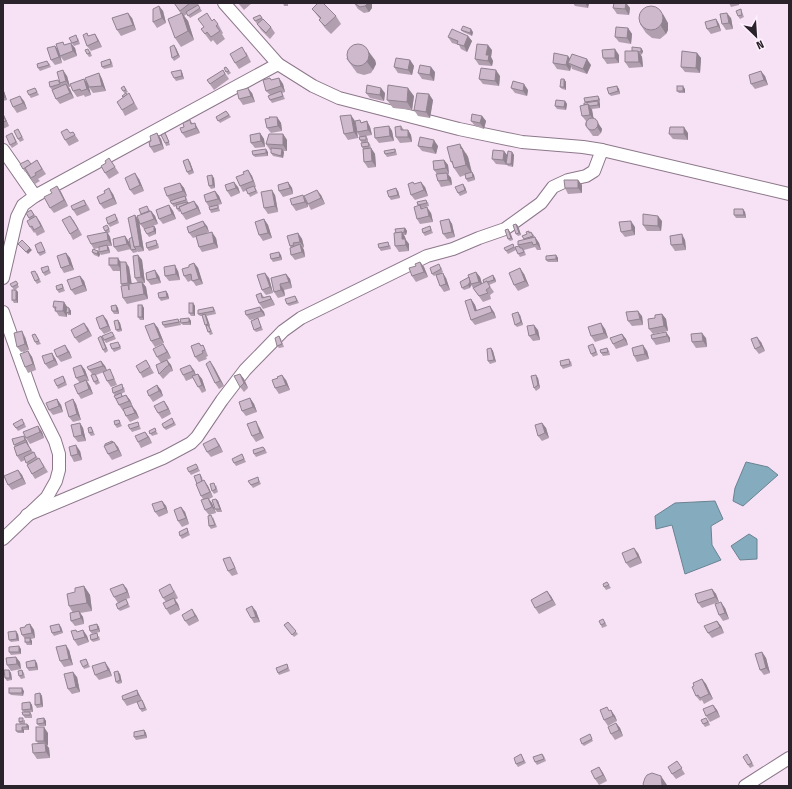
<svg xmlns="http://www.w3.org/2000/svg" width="792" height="789" viewBox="0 0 792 789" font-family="'Fira Sans Condensed',sans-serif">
	<rect width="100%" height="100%" fill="#f7e1f5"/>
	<g fill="#84acbe" stroke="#698392">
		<path d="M746 462 768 467 778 475 743 506 733 501 735 488Z"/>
		<path d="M715 501 723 519 711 526 712 545 721 560 685 574 672 525 656 529 655 516 675 503Z"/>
		<path d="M749 534 757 539V559L740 560 731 546Z"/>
	</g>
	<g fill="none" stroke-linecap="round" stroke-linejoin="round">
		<defs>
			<g id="minor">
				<path d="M224 3 278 64 313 86 339 98 459 129 522 142 583 147 602 150 789 194"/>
				<path d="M3 150 35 196"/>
				<path d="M3 278 17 217 23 205 35 196 278 64"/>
				<path d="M3 312 34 399 55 441 59 454V470L56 481 47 497 3 539"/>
				<path d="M27 515 163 458 191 443 197 437 222 400 245 370 283 331 301 318 427 256 453 249 479 238 505 229 541 203 553 187 568 180 586 176 594 171 602 150"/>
				<path d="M745 786 789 758"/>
			</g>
		</defs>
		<use href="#minor" stroke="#8c788a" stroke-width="14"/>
		<use href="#minor" stroke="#fff" stroke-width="12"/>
	</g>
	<g fill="#b19faf">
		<path d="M174 3H198L199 4 198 5 202 11 190 18 187 14 184 16 188 21 194 40 181 47 175 38 181 14Z"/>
		<path d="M238 3H252L244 10Z"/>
		<path d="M283 3H288V6H284Z"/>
		<path d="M354 3 372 8 369 12 364 13 358 9Z"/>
		<path d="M573 3H589L588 8 575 6Z"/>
		<path d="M614 3H626L630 8 629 15 617 14 613 8Z"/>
		<path d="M729 3H739V5L731 7Z"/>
		<path d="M159 6 163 11 166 23 157 28 153 22Z"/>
		<path d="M312 9 336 16 341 24 331 34 325 28 319 20 320 19Z"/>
		<path d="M742 12 744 17 740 19 738 16Z"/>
		<path d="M260 15 263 19 271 27 275 33 270 39 261 30 257 24 258 23 257 24 255 21Z"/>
		<path d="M132 18 136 30 121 36 117 30Z"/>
		<path d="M731 18 733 29 726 30 722 24Z"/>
		<path d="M716 19 719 24 721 31 711 34 707 29Z"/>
		<path d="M212 21 218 24 223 33 222 34 225 39 217 45 213 40 211 42 201 29Z"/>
		<path d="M668 23V30L666 34 660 39 652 38 646 33 640 24Z"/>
		<path d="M628 28 632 34 631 44 619 42 615 37Z"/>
		<path d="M461 30 473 32 472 36 463 32Z"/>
		<path d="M95 34 98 39 102 47 91 51 87 46 89 36Z"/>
		<path d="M468 36 472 41 467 52 461 49 459 45 452 43 448 37Z"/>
		<path d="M78 38 80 44 74 46 72 43Z"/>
		<path d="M65 45 75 48 77 56 64 61 60 56Z"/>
		<path d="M55 46 59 51 62 63 55 65 51 60Z"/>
		<path d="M176 48 180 57 174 61 172 58Z"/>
		<path d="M641 48 643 51 642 54 641 55 642 57 643 67 629 68 625 62 632 51Z"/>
		<path d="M492 50 491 57 493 61 492 66 479 65 475 59Z"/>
		<path d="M90 51 92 56 89 57 87 54Z"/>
		<path d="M246 52 251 62 239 69 235 63Z"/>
		<path d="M697 53 701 58 700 73 685 72 681 67Z"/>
		<path d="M619 55V63L607 64 603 58Z"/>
		<path d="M346 58 375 60 376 64 373 70 371 73 364 75 357 73Z"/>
		<path d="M110 59 112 62 113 67 104 69 102 67Z"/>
		<path d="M570 59 591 65 587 74 572 69 571 66 570 71 557 69 553 63Z"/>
		<path d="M410 60 414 66 412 75 398 73 394 67Z"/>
		<path d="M49 63 51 67 40 71 38 68Z"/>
		<path d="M226 67 231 73 228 75 224 68Z"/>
		<path d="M223 70 229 79 214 90 207 80Z"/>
		<path d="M182 72 184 79 176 81 174 78Z"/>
		<path d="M435 72 434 81 422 79 418 73Z"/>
		<path d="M99 73 102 79 106 91 93 93 89 87Z"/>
		<path d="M67 76 70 87H68L74 98 60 104 56 99 52 90 50 87 60 82Z"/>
		<path d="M500 76 499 86 483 84 479 79Z"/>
		<path d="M765 76 768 85 755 89 751 84Z"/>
		<path d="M279 78 283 84 285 92 282 93 285 99 272 103 270 100V95L266 91Z"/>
		<path d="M84 79 88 84 91 95 85 97 84 95 77 97 73 91Z"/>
		<path d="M564 79 566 82V90L562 89 560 87Z"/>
		<path d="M124 86 128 92 126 93 127 95 129 93 138 109 125 116 122 110 123 97 125 94 123 91Z"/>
		<path d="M617 86 619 89 620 94 611 96 609 94Z"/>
		<path d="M35 88 39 95 31 98 29 95Z"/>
		<path d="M511 88 528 90 527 96 515 93Z"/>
		<path d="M3 89 7 100 3 101Z"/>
		<path d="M685 89V93H679L677 91Z"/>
		<path d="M252 93 255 102 243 105 239 99Z"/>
		<path d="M366 93H385L384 101 370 98Z"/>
		<path d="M414 96 412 110 393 108 387 100Z"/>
		<path d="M598 96 600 99V108L592 109 593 117 602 129 601 133 598 136H593L585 125 586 121 582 116 584 105 586 103 585 102Z"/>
		<path d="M433 100 430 118 418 116 414 110Z"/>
		<path d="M24 101 27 109 17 113 13 107Z"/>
		<path d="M565 101 567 104 566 110 557 109 555 106Z"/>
		<path d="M226 111 231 117 220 123 216 117Z"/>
		<path d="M3 113 9 126 3 129Z"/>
		<path d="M482 116 486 121 484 129 475 126 471 121Z"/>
		<path d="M277 117 281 123 282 131 271 133 267 128Z"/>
		<path d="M190 120 193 124 198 129 200 133 186 138 182 133 184 127Z"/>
		<path d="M367 121 370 127 372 135 366 136 368 139V142L370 144 371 148 375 154 376 167 368 168 364 162 363 149 362 147V143L360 140V137L357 132 358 138 348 140 344 134 362 122Z"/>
		<path d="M389 126 392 131 394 141 379 143 375 138Z"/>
		<path d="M401 126 404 130H408L411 135 412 142 400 143 396 137Z"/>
		<path d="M18 129 24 140 20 142 18 139Z"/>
		<path d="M73 132 79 141 69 146 65 140 70 133Z"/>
		<path d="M157 133 161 139 164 149 154 153 150 147Z"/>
		<path d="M165 133 167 136 170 145 166 146 165 143Z"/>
		<path d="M260 133 264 139 265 147 255 148 251 143Z"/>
		<path d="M688 133V140L673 139 669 134Z"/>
		<path d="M283 134 287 140V151H283L284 152 283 158 273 156 271 153V150H270L266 144Z"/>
		<path d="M14 136 18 144 12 148 10 145Z"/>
		<path d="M418 146H438L436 154 422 151Z"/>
		<path d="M395 149 396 151 397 155 387 157 385 154Z"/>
		<path d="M268 152V156L255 157 253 155Z"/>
		<path d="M512 152 514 155 513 167 508 166 507 165 496 164 492 159 507 155Z"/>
		<path d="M466 153 468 157 472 172 474 175 475 180 468 182 466 179 465 175 460 177 454 168 453 165 451 162Z"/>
		<path d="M109 158 119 173 109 179 105 173 106 163Z"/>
		<path d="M188 159 190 162 194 173 189 175 187 172Z"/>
		<path d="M37 160 46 174 38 179 40 181 35 184 26 171 25 172 20 164H31Z"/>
		<path d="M444 160 448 165 449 174H448L451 178 452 185 441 187 438 181 437 174 434 170Z"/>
		<path d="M248 170 252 176 256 187H255L258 193 250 197 247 190 243 192 240 186 244 174Z"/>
		<path d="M214 178 215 188 211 189 209 186Z"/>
		<path d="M139 179 144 191 134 195 130 190Z"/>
		<path d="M578 180 582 185V193L568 194 565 188Z"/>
		<path d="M288 182 292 188 293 194 283 197 279 191Z"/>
		<path d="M180 183 184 188 187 196 186 197 188 202 198 206 201 214 186 220 182 214 181 211 179 212 177 209 176 206 174 207 167 196Z"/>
		<path d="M414 184 425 187 428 196 415 200 411 195Z"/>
		<path d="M57 186 61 192 68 206 54 213 50 208Z"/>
		<path d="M238 187 240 193 231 197 227 191Z"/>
		<path d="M465 187 467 193 460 196 458 193Z"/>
		<path d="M215 191 219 196 222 204 218 205 220 211 211 213 209 207 206 202Z"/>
		<path d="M398 191 400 198 391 200 389 197Z"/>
		<path d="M113 194 117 204 104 209 100 204Z"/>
		<path d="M275 195 278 212 268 214 264 208Z"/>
		<path d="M321 195 325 204 311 210 308 204V207L296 211 292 205 305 198Z"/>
		<path d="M84 200 88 206 90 210 77 216 73 210Z"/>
		<path d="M428 202 429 206 422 208 431 213 433 222 420 224 417 219 418 206V205Z"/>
		<path d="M169 205 173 211 176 219 163 224 159 219Z"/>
		<path d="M149 209 150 211H151L155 216 158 224 144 229 140 224 141 214Z"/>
		<path d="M743 209 745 212 746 218H736L734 215Z"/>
		<path d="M31 210 40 222 45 232 37 236 35 232 34 233 30 227V220L26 213Z"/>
		<path d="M135 215 139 221 144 251 138 252 137 251V252L133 253 131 250 132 237Z"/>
		<path d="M70 216 82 235 73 240 70 234Z"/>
		<path d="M117 217 119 223 110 227 108 224Z"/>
		<path d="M264 219 268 225 272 238 263 241 259 235Z"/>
		<path d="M449 219 452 224 455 237 447 239 443 234Z"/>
		<path d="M662 221 661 231H647L643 225Z"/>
		<path d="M516 224 518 226 521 235 518 236 516 234Z"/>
		<path d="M107 225 109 228 110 232 108 233 110 237 112 246H108L109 248 110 253 101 255 99 252V248L94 249 91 244 105 232V231Z"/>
		<path d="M154 226 156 229V234L149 237 147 234Z"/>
		<path d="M207 226 209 232 202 235 216 238 218 248 202 252 199 247 196 237 193 238 189 233 187 227Z"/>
		<path d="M430 226 433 233 425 236 423 233Z"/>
		<path d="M635 227V235L625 237 621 232Z"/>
		<path d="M405 228 407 231 406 235H404L405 237 406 240 409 244V251L399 252 395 246 396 233Z"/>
		<path d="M508 229 510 232 513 240 510 241 508 239Z"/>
		<path d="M530 232 533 234 539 243 541 250H537L535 247 524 250 526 255 520 257 516 250 508 254 504 248 515 247 519 246 518 245 524 240Z"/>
		<path d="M298 233 302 239 304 247 303 248 304 250 305 257 295 260 291 255V248L290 246Z"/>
		<path d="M125 236 129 242 131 249 118 252 114 247Z"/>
		<path d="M685 240 686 250 675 251 671 245Z"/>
		<path d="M41 242 46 253 40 256 38 253Z"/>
		<path d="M158 243 159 248 149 251 147 248Z"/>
		<path d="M390 245 391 249 381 251 379 248Z"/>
		<path d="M98 251 100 254 99 257 94 255 92 252Z"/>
		<path d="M66 253 70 258 74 270 64 273 61 268Z"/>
		<path d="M138 255 142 260 145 283H143L146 287 148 299 127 304 123 298 122 286 121 284V271H113L109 265 121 262 129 267 132 284 138 283 135 278Z"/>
		<path d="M281 255 282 260 273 262 271 259Z"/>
		<path d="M556 255 558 258V262H548L546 260Z"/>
		<path d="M420 262 424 267 428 277 416 282 412 276 416 266Z"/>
		<path d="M194 263 198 268 203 284 196 286 192 280 188 282 184 276 189 267Z"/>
		<path d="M441 267 443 272 438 275 446 278 450 290 444 292 440 286 436 275 434 276 432 274Z"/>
		<path d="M49 269 51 273 45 276 43 273Z"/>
		<path d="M178 271 180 280 169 281 165 276Z"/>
		<path d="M476 272 480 277 482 284 495 278 496 282 489 285 494 292 490 295 491 299 483 302 471 285 470 288 464 290 462 288 469 277Z"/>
		<path d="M37 273 41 282 37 284 35 281Z"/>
		<path d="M286 274 290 279 292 288 284 290 285 296 278 298 274 292Z"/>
		<path d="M524 274 529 286 518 291 514 285Z"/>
		<path d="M80 276 84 281 87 291 75 295 71 290Z"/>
		<path d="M159 276 161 283 151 285 147 280Z"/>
		<path d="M269 278 273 293 266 295 262 290Z"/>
		<path d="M16 281 19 287 15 290 18 292V303H14L12 300 14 290 12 287Z"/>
		<path d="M62 284 63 286 65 291 59 293 57 290Z"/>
		<path d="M166 291 168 294 169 299 161 301 159 298Z"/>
		<path d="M261 293 264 297 270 296 273 301 275 305 263 309 259 303Z"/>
		<path d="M295 296 297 299 299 303 289 306 287 304Z"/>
		<path d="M471 299 475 305 477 311 494 312 496 318 475 325 471 320Z"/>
		<path d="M64 302 67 308H69L71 311V315H68L67 313V317L59 316 53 307Z"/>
		<path d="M193 303 195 306V316H191L189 313Z"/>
		<path d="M116 305 118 308 119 314H114L112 311Z"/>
		<path d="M142 305 144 308V320H140L138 317Z"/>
		<path d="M213 307 215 310 216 314 206 316 210 326V327L213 334 210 335 205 325 202 316H200L198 314Z"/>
		<path d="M260 307 264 312 265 316 250 320 246 315Z"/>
		<path d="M662 314 666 319 668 331 653 334 649 329 655 318Z"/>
		<path d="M520 315 523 325 517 327 515 325Z"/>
		<path d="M642 316 643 325 632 326 628 321Z"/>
		<path d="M189 318 191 321V325H183L181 323Z"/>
		<path d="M107 320 111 331 104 334 100 329Z"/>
		<path d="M118 320 120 323 122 331 118 332 116 330Z"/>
		<path d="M180 321 181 325 165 328 163 325Z"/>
		<path d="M259 321 263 330 256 332 254 330Z"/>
		<path d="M84 323 92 336 79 343 75 338Z"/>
		<path d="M154 323 158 328 164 343 155 347 151 341Z"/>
		<path d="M605 329 608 338 595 342 591 336Z"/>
		<path d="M538 330 540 340 533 341 529 336Z"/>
		<path d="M666 332 670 338V342L656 345 652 339Z"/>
		<path d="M35 334 41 344 37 345 35 342Z"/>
		<path d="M622 334 626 339 628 345 616 349 613 344Z"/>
		<path d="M114 335 116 339 106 343 104 340Z"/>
		<path d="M279 336 281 339 284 347 279 348 277 346Z"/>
		<path d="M25 337 29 350 21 352 17 347Z"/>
		<path d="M706 338 707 347 696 348 692 342Z"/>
		<path d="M103 339 108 351 105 353 103 350Z"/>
		<path d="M761 342 765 351 759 354 755 349Z"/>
		<path d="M199 343 202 346 203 345 206 351 208 356 206 357 207 359 199 362 195 357Z"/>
		<path d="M120 344 121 349 114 352 112 349Z"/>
		<path d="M595 347 598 355 593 357 591 354Z"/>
		<path d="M491 348 493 351 496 362 490 364 488 361Z"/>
		<path d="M607 348 609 351 610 355 603 356 601 353Z"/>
		<path d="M167 350 171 358 167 360 171 365 173 371 170 372 163 379 159 374 161 363 157 357Z"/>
		<path d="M28 351 32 357 36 370 28 373 25 367Z"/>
		<path d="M69 351 72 358 61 362 57 357Z"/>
		<path d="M647 351 649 359 637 362 634 356Z"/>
		<path d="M55 358 58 365 49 369 45 364Z"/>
		<path d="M146 360 154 373 143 378 140 373Z"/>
		<path d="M101 361 105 366 107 370 113 375 117 385 111 387 107 381 104 372 96 375 100 383 96 385 94 382 92 374 89 370Z"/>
		<path d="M571 361 572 366 563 369 561 366Z"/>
		<path d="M81 365 85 370 89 381H87L90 386 93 394 81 399 78 394 80 383 76 378Z"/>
		<path d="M214 367 224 386 219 389 215 383Z"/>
		<path d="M194 370 196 375 198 374 202 379 206 391 202 393 193 378 186 381 183 375Z"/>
		<path d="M240 374 244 379 248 388 244 392 240 387Z"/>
		<path d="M63 376 65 379 67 385 58 389 57 386Z"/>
		<path d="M538 378 540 388 536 391 534 388Z"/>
		<path d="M286 380 290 390 279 394 275 388Z"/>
		<path d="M157 385 161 390 163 396 153 402 149 396Z"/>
		<path d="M124 387 125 392 121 394 123 396 126 395 130 400 133 407 136 411 139 418 130 422 126 416 124 411H123L119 405 115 396 113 393Z"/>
		<path d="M250 398 254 404 257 412 246 416 242 411Z"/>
		<path d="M57 399 61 405 63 412 53 415 49 410Z"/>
		<path d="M73 399 76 404 81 420 73 422 69 417Z"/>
		<path d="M164 401 168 407 171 414 162 419 158 413Z"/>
		<path d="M119 420 122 426 117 428 115 425Z"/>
		<path d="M174 421 176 425 166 430 164 428Z"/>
		<path d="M24 422 26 427 18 431 13 424Z"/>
		<path d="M80 423 83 428 86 441 78 442 74 437Z"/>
		<path d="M542 423 546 428 549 438 542 441 538 436Z"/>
		<path d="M139 425 141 429 132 432 130 429Z"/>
		<path d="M38 426 42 432 44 438 30 444 26 438Z"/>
		<path d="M91 427 95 435 91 436 89 433Z"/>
		<path d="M259 427 264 438 256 442 252 436Z"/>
		<path d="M149 431H156L158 434 152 436Z"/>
		<path d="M145 432 149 437 152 443 141 448 138 442Z"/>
		<path d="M24 436 27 441 29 446 33 452 43 464 48 472 35 479 32 474 25 460 21 462 17 456 15 446 14 445Z"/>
		<path d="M112 441 118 447 122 456 112 460 108 454 105 446Z"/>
		<path d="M219 444 223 452 211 457 207 452Z"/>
		<path d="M263 447 265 449 267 453 256 457 254 454Z"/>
		<path d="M80 451 82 460 74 462 71 456Z"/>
		<path d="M242 454 246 462 236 466 234 463Z"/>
		<path d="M196 464 200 471 191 475 189 472Z"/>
		<path d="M18 470 22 475 26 484 12 490 8 485Z"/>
		<path d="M200 474 202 477 203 481 208 486 213 497 209 499 212 503 216 513 209 515 205 510 203 499 201 496 197 484Z"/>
		<path d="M259 480 261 484 253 488 248 481Z"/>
		<path d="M216 485 218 492 214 494 212 491Z"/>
		<path d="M216 499 218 501 222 512H217L215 509Z"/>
		<path d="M162 501 166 506 168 513 159 517 155 512Z"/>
		<path d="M181 507 185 512 189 524 182 527 178 521Z"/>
		<path d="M213 517 217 527 211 529 209 526Z"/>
		<path d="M187 528 190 535 182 539 180 536Z"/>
		<path d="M638 553 642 563 630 568 626 563Z"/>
		<path d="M233 562 238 574 232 576 228 571Z"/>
		<path d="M123 584 127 589 130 598 126 599 130 607 120 611 118 609V603L114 597Z"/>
		<path d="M609 585 611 588 606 590 604 587Z"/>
		<path d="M84 586 90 595 92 611 80 613 83 617 84 624 75 626 71 621 73 613 69 606 75 592Z"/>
		<path d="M712 589 716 594 719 602 702 608 698 603Z"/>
		<path d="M174 590 178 598 175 600 178 604 180 610 170 615 166 609V602L163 598Z"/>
		<path d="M547 591 556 605 539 614 535 608Z"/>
		<path d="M725 608 729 619 723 621 719 615Z"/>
		<path d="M256 611 260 622 254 623 251 618Z"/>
		<path d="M196 615 199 621 189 626 185 621Z"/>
		<path d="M717 621 721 626 724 633 712 638 708 633Z"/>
		<path d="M288 622 298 634 294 637 284 625Z"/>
		<path d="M605 622 607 626 602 628 601 625Z"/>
		<path d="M30 624 34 630 35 638 31 639 32 641V645H27L25 642V639L22 635 25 627Z"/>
		<path d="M97 624 99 627 100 632 92 634 90 631Z"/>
		<path d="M61 627 63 633 54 636 52 633Z"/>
		<path d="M83 630 87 636 89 642 78 646 74 640 78 632Z"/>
		<path d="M18 634 19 641 11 642 9 640Z"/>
		<path d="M99 636 100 640 93 642 91 640Z"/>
		<path d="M21 649V654L11 655 9 652Z"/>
		<path d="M69 650 73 665 64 667 60 661Z"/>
		<path d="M762 652 766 658 770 673 764 675 760 670Z"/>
		<path d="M86 659 90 667 84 669 83 667Z"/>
		<path d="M20 662 21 669 11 671 7 665Z"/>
		<path d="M37 663 38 670 29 671 27 668Z"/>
		<path d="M287 664 290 671 279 675 278 673Z"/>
		<path d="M109 668 112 676 99 680 95 675Z"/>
		<path d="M9 670 11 673 12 680 7 681 5 678Z"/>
		<path d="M22 670 24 673 25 678 21 679 19 676Z"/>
		<path d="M120 674 122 683 118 684 116 682Z"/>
		<path d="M77 677 80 692 72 694 68 689Z"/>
		<path d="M702 679 706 684 713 699 704 704 702 700 700 701 696 696 694 686Z"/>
		<path d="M137 690 142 700 144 703 147 710 142 712 140 709 141 701 127 706 123 700Z"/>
		<path d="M24 691 23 696 11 695 9 693Z"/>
		<path d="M40 693 42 696 43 707 37 708 35 705Z"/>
		<path d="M30 702 32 705 33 712H30L32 715V718H25L23 715 24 712 22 710Z"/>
		<path d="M713 705 717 710 720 717 710 722 706 716Z"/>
		<path d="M610 711 615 716 617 721 608 726 604 720Z"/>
		<path d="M44 718 46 721V726H39L37 724Z"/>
		<path d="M25 720V724H27L29 726V730H24V733H18L16 731 20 724 19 722Z"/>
		<path d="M708 720 710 725 705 727 703 724Z"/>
		<path d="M616 723 620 728 623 736 615 740 611 734Z"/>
		<path d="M144 730 146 733 147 738 136 740 134 737Z"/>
		<path d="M48 733 47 746 49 748 50 758 37 759 33 753 38 743 36 741Z"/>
		<path d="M591 737 593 741 584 746 582 744Z"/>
		<path d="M521 754 526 763 518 767 516 764Z"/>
		<path d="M542 754 544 756 546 761 537 765 535 762Z"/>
		<path d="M749 757 754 766 750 768 748 765Z"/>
		<path d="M677 761 685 774 676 779 672 774Z"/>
		<path d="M599 767 603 773 607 781 599 785 595 779Z"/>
	</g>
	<g fill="#90828f">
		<path d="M368 3H372V8L369 12 365 6Z"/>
		<path d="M585 3H589L588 8Z"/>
		<path d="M626 3 630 8 629 15 625 9Z"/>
		<path d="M159 6 163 11 166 23 162 18Z"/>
		<path d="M128 13 132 18 136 30 133 25Z"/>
		<path d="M182 13 188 21 194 40 188 31Z"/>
		<path d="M727 13 731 18 733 29 729 23Z"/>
		<path d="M663 14 668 23V30L666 34 661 26Z"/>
		<path d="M716 19 719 24 721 31 718 26Z"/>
		<path d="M628 28 632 34 631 44 627 38Z"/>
		<path d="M471 29 473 32 472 36 470 33Z"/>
		<path d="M95 34 98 39 102 47 98 41Z"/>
		<path d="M468 36 472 41 467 52 464 46Z"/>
		<path d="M71 43 75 48 77 56 73 51Z"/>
		<path d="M174 45 176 48 180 57 178 55Z"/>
		<path d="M488 45 492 50 491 57 493 61 492 66 488 61 486 55Z"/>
		<path d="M55 46 59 51 62 63 59 57Z"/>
		<path d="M641 48 643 51 642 54 641 52Z"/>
		<path d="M615 49 619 55V63L615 58Z"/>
		<path d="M638 51 642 57 643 67 639 62Z"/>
		<path d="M369 52 375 60 376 64 373 70 367 62Z"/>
		<path d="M697 53 701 58 700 73 696 68Z"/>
		<path d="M568 56 572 61 568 63 571 66 570 71 566 65Z"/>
		<path d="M587 59 591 65 587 74 583 69Z"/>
		<path d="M410 60 414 66 412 75 408 70Z"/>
		<path d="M431 67 435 72 434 81 430 75Z"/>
		<path d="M63 70 67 76 70 87 66 81Z"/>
		<path d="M181 70 182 72 184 79 182 76Z"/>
		<path d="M496 70 500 76 499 86 495 81Z"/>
		<path d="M761 71 765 76 768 85 764 80Z"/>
		<path d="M99 73 102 79 106 91 102 86Z"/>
		<path d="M279 78 283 84 285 92 281 86Z"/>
		<path d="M84 79 88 84 91 95 87 89Z"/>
		<path d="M564 79 566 82V90L564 87Z"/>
		<path d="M66 84 70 89 74 98 70 93Z"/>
		<path d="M524 84 528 90 527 96 523 91Z"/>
		<path d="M617 86 619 89 620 94 618 91Z"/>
		<path d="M683 86 685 89V93L683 91Z"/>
		<path d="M248 88 252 93 255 102 251 96Z"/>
		<path d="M381 88 385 93 384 101 380 95Z"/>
		<path d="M408 88 414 96 412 110 407 102Z"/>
		<path d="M3 89 4 91 7 100 5 97Z"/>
		<path d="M429 94 433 100 430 118 426 112Z"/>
		<path d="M20 96 24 101 27 109 23 103Z"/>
		<path d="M565 101 567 104 566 110 564 107Z"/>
		<path d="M598 101 600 104V108L598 105Z"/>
		<path d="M588 104 592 110 594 120 590 115Z"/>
		<path d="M3 113 9 126 6 121 3 115Z"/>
		<path d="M351 115 355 121 358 138 354 132Z"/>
		<path d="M482 116 486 121 484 129 480 123Z"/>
		<path d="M277 117 281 123 282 131 278 126Z"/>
		<path d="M595 118 602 129 601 133 597 127Z"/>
		<path d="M367 121 370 127 372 135 368 130Z"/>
		<path d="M195 123 200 133 196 128Z"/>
		<path d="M389 126 392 131 394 141 390 136Z"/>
		<path d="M684 127 688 133V140L684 134Z"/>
		<path d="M408 130 411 135 412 142 408 137Z"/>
		<path d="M157 133 161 139 164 149 161 144Z"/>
		<path d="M260 133 264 139 265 147 261 141Z"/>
		<path d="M283 134 287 140V151L283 145Z"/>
		<path d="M434 140 438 146 436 154 432 148Z"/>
		<path d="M460 144 468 157 472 174 466 165Z"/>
		<path d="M371 148 375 154 376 167 372 161Z"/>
		<path d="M266 149 268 152V156L266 153Z"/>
		<path d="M282 149 284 152 283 158 281 156Z"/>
		<path d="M504 151 508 156 506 164 507 165 503 160Z"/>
		<path d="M512 152 514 155 513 167 511 164Z"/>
		<path d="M188 159 190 162 194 173 192 170Z"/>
		<path d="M444 160 448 165 449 174 446 168Z"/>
		<path d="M248 170 252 176 256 187 253 181Z"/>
		<path d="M472 172 474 175 475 180 473 177Z"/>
		<path d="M135 173 139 179 144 191 140 185Z"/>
		<path d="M447 173 451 178 452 185 448 180Z"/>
		<path d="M212 175 214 178 215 188 213 185Z"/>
		<path d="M578 180 582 185V193L578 188Z"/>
		<path d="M234 182 238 187 240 193 236 188Z"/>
		<path d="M288 182 292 188 293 194 290 188Z"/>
		<path d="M421 182 425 187 428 196 424 190Z"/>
		<path d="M180 183 184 188 187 196 183 191Z"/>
		<path d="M463 184 465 187 467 193 465 190Z"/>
		<path d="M57 186 61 192 68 206 64 200Z"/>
		<path d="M109 188 113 194 117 204 113 198Z"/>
		<path d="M396 188 398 191 400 198 398 195Z"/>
		<path d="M272 190 275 195 278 212 275 206Z"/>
		<path d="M317 190 321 195 325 204 321 198Z"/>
		<path d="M215 191 219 196 222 204 218 199Z"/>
		<path d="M303 195 306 201 308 207 305 202Z"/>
		<path d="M194 201 198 206 201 214 197 208Z"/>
		<path d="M169 205 173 211 176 219 172 214Z"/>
		<path d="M427 207 431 213 433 222 429 216Z"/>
		<path d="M743 209 745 212 746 218 744 215Z"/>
		<path d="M151 211 155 216 158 224 154 219Z"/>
		<path d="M135 215 139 221 144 251 140 246Z"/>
		<path d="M36 216 40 222 45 232 41 226Z"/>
		<path d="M70 216 74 221 82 235 78 229Z"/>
		<path d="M658 216 662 221 661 231 658 226Z"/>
		<path d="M264 219 268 225 272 238 268 233Z"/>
		<path d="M449 219 452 224 455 237 452 232Z"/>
		<path d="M203 221 207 226 209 232 205 226Z"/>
		<path d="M631 221 635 227V235L632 230Z"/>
		<path d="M516 224 518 226 521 235 519 233Z"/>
		<path d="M154 226 156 229V234L154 231Z"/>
		<path d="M405 228 407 231 406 235 404 232Z"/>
		<path d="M508 229 510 232 513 240 511 238Z"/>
		<path d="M107 232 110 237 112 246 108 240Z"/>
		<path d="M212 232 216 238 218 248 214 243Z"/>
		<path d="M402 232 405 237 406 240 409 244V251L402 239Z"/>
		<path d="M298 233 302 239 304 247 300 242Z"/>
		<path d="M682 234 685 240 686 250 683 244Z"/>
		<path d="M125 236 129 242 131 249 127 244Z"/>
		<path d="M535 237 539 243 541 250 537 244Z"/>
		<path d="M300 244 304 250 305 257 302 252Z"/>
		<path d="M107 245 109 248 110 253 108 250Z"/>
		<path d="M30 248 32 250 28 254 26 252Z"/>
		<path d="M98 251 100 254 99 257 97 254Z"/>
		<path d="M279 252 281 255 282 260 280 257Z"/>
		<path d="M66 253 70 258 74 270 70 265Z"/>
		<path d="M138 255 142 260 145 283 141 277Z"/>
		<path d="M556 255 558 258V262L556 259Z"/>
		<path d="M118 258 122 264V271L118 265Z"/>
		<path d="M126 262 129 267 132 288 128 283Z"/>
		<path d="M420 262 424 267 428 277 424 272Z"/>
		<path d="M194 263 198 268 203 284 199 279Z"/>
		<path d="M175 265 178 271 180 280 176 274Z"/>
		<path d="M520 268 524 274 529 286 525 281Z"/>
		<path d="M155 270 159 276 161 283 157 278Z"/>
		<path d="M476 272 480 277 483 287 479 282Z"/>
		<path d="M265 273 269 278 273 293 270 287Z"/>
		<path d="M443 273 446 278 450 290 446 284Z"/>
		<path d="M286 274 290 279 292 288 289 282Z"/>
		<path d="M493 275 495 278 496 282 494 280Z"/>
		<path d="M80 276 84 281 87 291 83 285Z"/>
		<path d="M142 282 146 287 148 299 144 294Z"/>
		<path d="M470 282 471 285 470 288 468 285Z"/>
		<path d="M280 284 284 290 285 296 281 290Z"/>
		<path d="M16 290 18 292V303L16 300Z"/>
		<path d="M166 291 168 294 169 299 167 297Z"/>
		<path d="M270 296 273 301 275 305 271 299Z"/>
		<path d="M471 299 475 305 479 317 475 311Z"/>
		<path d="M64 302 68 308 66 312 67 313V317L63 311Z"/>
		<path d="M193 303 195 306V316L193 313Z"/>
		<path d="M116 305 118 308 119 314 117 311Z"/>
		<path d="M142 305 144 308V320L142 317Z"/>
		<path d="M490 306 494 312 496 318 492 312Z"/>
		<path d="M260 307 264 312 265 316 261 311Z"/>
		<path d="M69 308 71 311V315L69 313Z"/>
		<path d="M638 311 642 316 643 325 640 319Z"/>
		<path d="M518 312 520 315 523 325 521 322Z"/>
		<path d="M205 314 207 317 210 326 208 324Z"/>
		<path d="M662 314 666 319 668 331 664 326Z"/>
		<path d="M103 315 107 320 111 331 108 326Z"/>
		<path d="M189 318 191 321V325L189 322Z"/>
		<path d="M118 320 120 323 122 331 120 329Z"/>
		<path d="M84 323 88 328 92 336 88 331Z"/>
		<path d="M154 323 158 328 164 343 160 338Z"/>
		<path d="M601 323 605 329 608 338 604 333Z"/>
		<path d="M534 325 538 330 540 340 536 334Z"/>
		<path d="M22 331 25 337 29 350 25 344Z"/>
		<path d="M666 332 670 338V342L667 336Z"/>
		<path d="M702 333 706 338 707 347 703 341Z"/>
		<path d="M622 334 626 339 628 345 624 339Z"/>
		<path d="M101 336 103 339 108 351 106 348Z"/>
		<path d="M757 337 761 342 765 351 761 346Z"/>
		<path d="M163 344 167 350 171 358 167 352Z"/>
		<path d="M65 345 69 351 72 358 68 352Z"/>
		<path d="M643 345 647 351 649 359 645 354Z"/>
		<path d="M491 348 493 351 496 362 494 360Z"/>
		<path d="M28 351 32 357 36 370 33 364Z"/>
		<path d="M52 353 55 358 58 365 54 360Z"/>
		<path d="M167 360 171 365 173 371 169 365Z"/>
		<path d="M101 361 105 366 107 371 103 366Z"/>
		<path d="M210 361 214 367 224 386 220 381Z"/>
		<path d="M81 365 85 370 89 381 85 375Z"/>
		<path d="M190 365 194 370 196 376 193 371Z"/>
		<path d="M198 374 202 379 206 391 202 385Z"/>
		<path d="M240 374 244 379 248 388 244 383Z"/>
		<path d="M282 375 286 380 290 390 286 385Z"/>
		<path d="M536 375 538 378 540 388 538 385Z"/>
		<path d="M86 380 90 386 93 394 89 389Z"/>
		<path d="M157 385 161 390 163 396 159 391Z"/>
		<path d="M126 395 130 400 133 407 129 401Z"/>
		<path d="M250 398 254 404 257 412 253 407Z"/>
		<path d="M57 399 61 405 63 412 59 406Z"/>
		<path d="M73 399 76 404 81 420 77 414Z"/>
		<path d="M164 401 168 407 171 414 168 409Z"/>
		<path d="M132 406 136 411 139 418 135 413Z"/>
		<path d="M256 421 259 427 264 438 260 433Z"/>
		<path d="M80 423 83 428 86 441 82 435Z"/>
		<path d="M542 423 546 428 549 438 545 433Z"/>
		<path d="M38 426 42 432 44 438 40 432Z"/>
		<path d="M145 432 149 437 152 443 148 437Z"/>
		<path d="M24 436 27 441 29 446 25 440Z"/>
		<path d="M215 438 219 444 223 452 219 446Z"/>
		<path d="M114 442 118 447 122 456 118 450Z"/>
		<path d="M76 445 80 451 82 460 78 454Z"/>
		<path d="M18 470 22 475 26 484 22 478Z"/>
		<path d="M204 480 208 486 213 497 210 492Z"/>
		<path d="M208 498 212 503 216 513 212 507Z"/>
		<path d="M216 499 218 501 222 512 220 509Z"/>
		<path d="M162 501 166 506 168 513 165 508Z"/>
		<path d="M181 507 185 512 189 524 186 518Z"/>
		<path d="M634 548 638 553 642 563 638 557Z"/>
		<path d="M123 584 127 589 130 598Z"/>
		<path d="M84 586 90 595 92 611 87 603Z"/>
		<path d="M712 589 716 594 719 602 715 597Z"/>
		<path d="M547 591 551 596 556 605 552 600Z"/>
		<path d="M174 598 178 604 180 610 176 604Z"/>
		<path d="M721 602 725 608 729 619 725 613Z"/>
		<path d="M252 606 256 611 260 622 256 617Z"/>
		<path d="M192 609 196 615 199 621 195 616Z"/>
		<path d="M79 611 83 617 84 624 81 618Z"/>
		<path d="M717 621 721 626 724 633 720 627Z"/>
		<path d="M30 624 34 630 35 638 32 633Z"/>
		<path d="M59 624 61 627 63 633 61 631Z"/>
		<path d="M97 624 99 627 100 632 98 629Z"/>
		<path d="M83 630 87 636 89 642 85 637Z"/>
		<path d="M16 631 18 634 19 641 17 639Z"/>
		<path d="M30 638 32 641V645L30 642Z"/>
		<path d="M66 645 69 650 73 665 69 659Z"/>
		<path d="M19 646 21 649V654L19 652Z"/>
		<path d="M762 652 766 658 770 673 766 668Z"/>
		<path d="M16 657 20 662 21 669 17 664Z"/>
		<path d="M35 660 37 663 38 670 36 667Z"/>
		<path d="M105 662 109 668 112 676 108 670Z"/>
		<path d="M9 670 11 673 12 680 10 678Z"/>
		<path d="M118 671 120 674 122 683 120 680Z"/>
		<path d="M73 672 77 677 80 692 76 687Z"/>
		<path d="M702 679 706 684 713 699 709 694Z"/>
		<path d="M22 688 24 691 23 696 22 693Z"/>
		<path d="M137 690 142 700 138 695Z"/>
		<path d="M40 693 42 696 43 707 41 704Z"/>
		<path d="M30 702 32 705 33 712 31 709Z"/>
		<path d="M713 705 717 710 720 717 716 711Z"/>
		<path d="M611 710 615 716 617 721 613 716Z"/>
		<path d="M44 718 46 721V726L44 723Z"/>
		<path d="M616 723 620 728 623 736 619 730Z"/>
		<path d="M27 724 29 726V730L27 727Z"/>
		<path d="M22 727 24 730V733L22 731Z"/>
		<path d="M44 727 48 733V746L44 741Z"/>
		<path d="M144 730 146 733 147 738 145 735Z"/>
		<path d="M45 743 49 748 50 758 46 752Z"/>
		<path d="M599 767 603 773 607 781 603 775Z"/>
		<path d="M661 776 667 785V786H662Z"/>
	</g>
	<g fill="#ceb9cc" stroke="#90828f">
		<path d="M174 3H190L180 11Z"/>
		<path d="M318 3H323L336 16 325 26 319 20 321 18 312 9Z"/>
		<path d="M354 3H368L365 6 360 7Z"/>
		<path d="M614 3H626L625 9 613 8Z"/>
		<path d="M198 5 200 8 188 16 186 12Z"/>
		<path d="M159 6 162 18 153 22V9Z"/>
		<circle cx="651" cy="18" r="12"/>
		<path d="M741 9 742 15 738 16 736 11Z"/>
		<path d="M128 13 133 25 117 30 112 18Z"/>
		<path d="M182 13 188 31 175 38 168 19Z"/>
		<path d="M207 13 212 21 214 19 218 24 216 26 220 31 211 37 207 32 205 34 201 29 204 27 198 19Z"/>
		<path d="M727 13 729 23 722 24 720 14Z"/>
		<path d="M260 15 262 18 255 21 253 18Z"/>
		<path d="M263 19 271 27 266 33 257 24Z"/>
		<path d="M716 19 718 26 707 29 705 22Z"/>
		<path d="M463 26 471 29 470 33 461 30Z"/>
		<path d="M616 27 628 28 627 38 615 37Z"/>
		<path d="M452 29 468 36 464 46 457 44 458 41 448 37Z"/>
		<path d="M87 33 88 36 95 34 98 41 87 46 83 35Z"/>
		<path d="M76 35 78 41 72 43 69 38Z"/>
		<path d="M63 42 64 45 71 43 73 51 60 56 56 44Z"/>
		<circle cx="358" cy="55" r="11"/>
		<path d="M477 44 488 45 486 55H489L488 61 475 59Z"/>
		<path d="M174 45 178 55 172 58 170 47Z"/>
		<path d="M55 46 59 57 51 60 47 48Z"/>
		<path d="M242 47 247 56 235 63 230 54Z"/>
		<path d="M632 47 641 48V52L632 51Z"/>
		<path d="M88 49 90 53 87 54 85 50Z"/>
		<path d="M615 49V58H603L602 50Z"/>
		<path d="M625 51H638L639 62H625Z"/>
		<path d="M682 51 697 53 696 68 681 67Z"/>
		<path d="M554 53 568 56 566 65 553 63Z"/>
		<path d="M572 54 587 59 583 69 568 63Z"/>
		<path d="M396 58 410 60 408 70 394 67Z"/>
		<path d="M110 59 111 64 102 67 101 62Z"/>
		<path d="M47 61 49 65 38 68 37 64Z"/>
		<path d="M420 65 431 67 430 75 418 73Z"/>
		<path d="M226 67 229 71 226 72 224 68Z"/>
		<path d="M481 68 496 70 495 81 479 79Z"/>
		<path d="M63 70 66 81 60 83 57 72Z"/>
		<path d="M181 70 182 76 174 78 171 72Z"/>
		<path d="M223 70 225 74 210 84 207 80Z"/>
		<path d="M761 71 764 80 751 84 749 75Z"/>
		<path d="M99 73 102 86 89 87 85 78Z"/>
		<path d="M270 78 271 80 279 78 281 86 266 91 263 80Z"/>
		<path d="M84 79 87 89 81 91 80 89 73 91 70 84Z"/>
		<path d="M561 79H564V87H560Z"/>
		<path d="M58 80 60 84 50 87 49 82Z"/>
		<path d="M513 81 524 84 523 91 511 88Z"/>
		<path d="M66 84 70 93 56 99 52 90Z"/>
		<path d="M367 85 381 88 380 95 366 93Z"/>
		<path d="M388 85 408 88 407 102 387 100Z"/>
		<path d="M124 86 126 90 123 91 121 88Z"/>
		<path d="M617 86 618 91 609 94 607 88Z"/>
		<rect x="677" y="86" width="6" height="5"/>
		<path d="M35 88 37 92 29 95 27 91Z"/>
		<path d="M248 88 251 96 239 99 237 91Z"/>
		<path d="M3 90 5 97 3 98Z"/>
		<path d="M281 91 283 96 270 100 268 96Z"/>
		<path d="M126 93 127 95 123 97 122 96Z"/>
		<path d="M129 93 134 103 122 110 117 102Z"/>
		<path d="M417 93 429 94 426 112 414 110Z"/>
		<path d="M20 96 23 103 13 107 10 100Z"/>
		<path d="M598 96 599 100 585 102 584 98Z"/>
		<path d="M556 100 565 101 564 107 555 106Z"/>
		<path d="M598 101V105L590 106 588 104 584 105V103Z"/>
		<path d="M588 104 590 115 582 116 580 106Z"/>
		<path d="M226 111 229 115 218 121 216 117Z"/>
		<path d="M472 114 482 116 480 123 471 121Z"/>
		<path d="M3 115 6 121 3 122Z"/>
		<path d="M351 115 354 132 344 134 340 116Z"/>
		<path d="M269 117H277L278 126 267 128 265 119 270 118Z"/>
		<circle cx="592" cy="124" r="6"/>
		<path d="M190 120 191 124 195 123 196 128 182 133 180 128 184 127 183 123Z"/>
		<path d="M360 120 361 123 367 121 368 130 357 132 355 121Z"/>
		<path d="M389 126 390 136 375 138 374 128Z"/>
		<path d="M401 126V130H408V137H396L395 127Z"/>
		<path d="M670 127H684V134H669Z"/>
		<path d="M18 129 22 137 18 139 14 131Z"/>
		<path d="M67 129 70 133 73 132 75 135 65 140 61 132Z"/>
		<path d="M12 133 16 142 10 145 6 136Z"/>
		<path d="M157 133 161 144 150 147 149 142 151 141 150 136Z"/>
		<path d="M165 133 169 142 165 143 161 135Z"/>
		<path d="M260 133 261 141 251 143 250 135Z"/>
		<path d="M269 134H283V145L266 144Z"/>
		<path d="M366 136V140H360L359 137Z"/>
		<path d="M420 137 434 140 432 148 418 146Z"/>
		<path d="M368 142 369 146 362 147 361 143Z"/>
		<path d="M460 144 461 149 462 148 466 165 454 168 452 161 451 162 447 147Z"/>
		<path d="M271 148 282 149 281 156 271 153Z"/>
		<path d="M371 148 372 161 364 162 363 149Z"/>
		<path d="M266 149V153L253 155 252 151Z"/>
		<path d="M395 149V152L385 154 384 151Z"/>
		<path d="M493 150 504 151 503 160 492 159Z"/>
		<path d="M508 151 512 152 511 164H506Z"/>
		<path d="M109 158 115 167 105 173 101 166 106 163 105 161Z"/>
		<path d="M188 159 192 170 187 172 183 161Z"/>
		<path d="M28 160 31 164 23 169 20 164Z"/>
		<path d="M37 160 42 169 35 173 36 175 31 178 25 168Z"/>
		<path d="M444 160 446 168 434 170 433 161Z"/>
		<path d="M248 170 253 181 240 186 236 177 244 174 243 172Z"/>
		<path d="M472 172 473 177 466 179 465 174Z"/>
		<path d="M135 173 140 185 130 190 125 178Z"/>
		<path d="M447 173 448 180 438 181 436 174Z"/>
		<path d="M212 175 213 185 209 186 207 176Z"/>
		<path d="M564 180H578V188H565Z"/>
		<path d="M234 182 236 188 227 191 225 185Z"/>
		<path d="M288 182 290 188 279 191 278 185Z"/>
		<path d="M413 182 414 184 421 182 424 190 411 195 408 184Z"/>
		<path d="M180 183 183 191 167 196 164 188Z"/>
		<path d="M463 184 465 190 458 193 455 187Z"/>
		<path d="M57 186 64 200 50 208 44 197 52 193 50 190Z"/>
		<path d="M254 186 256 191 248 194 246 189Z"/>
		<path d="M109 188 113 198 100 204 97 197 105 193 104 191Z"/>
		<path d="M396 188 398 195 389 197 387 191Z"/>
		<path d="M272 190 275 206 264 208 261 192Z"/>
		<path d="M317 190 321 198 308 204 304 196Z"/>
		<path d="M215 191 218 199 206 202 204 195Z"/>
		<path d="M303 195 305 202 292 205 290 199Z"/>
		<path d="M185 196 186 200 172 204 170 201Z"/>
		<path d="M84 200 86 205 73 210 71 206Z"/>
		<path d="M426 200 427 203 418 205 417 202Z"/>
		<path d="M194 201 197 208 182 214 179 207Z"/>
		<path d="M187 202 188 203 179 207 180 208 177 209 176 205Z"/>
		<path d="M169 205 172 214 159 219 156 210Z"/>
		<path d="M218 205V208L210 210 209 207Z"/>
		<path d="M420 205 421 209 427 207 429 216 417 219 414 207Z"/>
		<path d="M147 206 149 211 141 214 139 209Z"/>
		<path d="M734 209H743L744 215H734Z"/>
		<path d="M31 210 34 215 29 218 26 213Z"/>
		<path d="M151 211 154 219 140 224 137 216Z"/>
		<path d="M115 214 117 220 108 224 106 218Z"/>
		<path d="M643 214 658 216V226L643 225Z"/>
		<path d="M135 215 140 246 134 247 128 218Z"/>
		<path d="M36 216 41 226 34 230 32 226 30 227 27 221Z"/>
		<path d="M70 216 78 229 70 234 62 220Z"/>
		<path d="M264 219 268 233 259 235 255 222Z"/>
		<path d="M449 219 452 232 443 234 440 221Z"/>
		<path d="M203 221 205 226 189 233 187 227Z"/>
		<path d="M631 221 632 230 621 232 619 222Z"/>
		<path d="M516 224 519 233 516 234 513 225Z"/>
		<path d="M107 225 109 229 105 231 103 227Z"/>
		<path d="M154 226V231L147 234 144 229Z"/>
		<path d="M430 226 431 230 423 233 422 229Z"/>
		<path d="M405 228 404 232 402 233V232L396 233 395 229Z"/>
		<path d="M508 229 511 238 508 239 505 230Z"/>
		<path d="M529 231V233L531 232 533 236 524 239 522 236 527 234 526 232Z"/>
		<path d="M107 232 108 240 91 244 87 236Z"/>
		<path d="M212 232 214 243 199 247 196 236Z"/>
		<path d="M402 232V239H405L406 245 395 246 394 233Z"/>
		<path d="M298 233 300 242 293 243 294 245 290 246 287 236Z"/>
		<path d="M682 234 683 244 671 245 670 236Z"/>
		<path d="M125 236 127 244 114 247 113 239Z"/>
		<path d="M132 237 134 247 136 249 131 250 129 239Z"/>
		<path d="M535 237 537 244 533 245 532 242 518 245V241Z"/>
		<path d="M22 240 30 248 26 252 18 244Z"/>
		<path d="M156 240 157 245 147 248 146 243Z"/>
		<path d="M41 242 45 251 38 253 35 245Z"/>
		<path d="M388 242 389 246 379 248 378 244Z"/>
		<path d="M300 244 302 252 291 255 290 248Z"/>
		<path d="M513 244 514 247 506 251 504 248Z"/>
		<path d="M107 245 108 250 99 252V247Z"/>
		<path d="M519 246 520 248H522L524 252 518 254 515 247Z"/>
		<path d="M93 249 98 251 97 254 92 252Z"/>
		<path d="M279 252 280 257 271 259 270 254Z"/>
		<path d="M66 253 70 265 61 268 57 256Z"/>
		<path d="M138 255 141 277 135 278 133 256Z"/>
		<path d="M556 255V259L546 260V256Z"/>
		<rect x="109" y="258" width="9" height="7"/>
		<path d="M120 262H126L128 283 121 284Z"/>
		<path d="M420 262 424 272 412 276 409 268 416 266 415 264Z"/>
		<path d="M194 263 199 279 192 281 191 274 184 276 182 269 189 267V265Z"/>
		<path d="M439 264 441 269 432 274 430 268Z"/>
		<path d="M175 265 176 274 165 276 164 267Z"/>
		<path d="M48 266 49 270 43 273 41 268Z"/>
		<path d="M520 268 525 281 514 285 509 273Z"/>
		<path d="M155 270 157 278 147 280 146 273Z"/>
		<path d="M35 271 39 279 35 281 31 272Z"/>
		<path d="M476 272 479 282 471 284 468 275Z"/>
		<path d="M265 273 270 287 262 290 257 275Z"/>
		<path d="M443 273 446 284 440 286 436 275Z"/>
		<path d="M286 274 289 282 280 284 281 290 274 292 271 278Z"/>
		<path d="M493 275 494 280 487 282V281L484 283 483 280Z"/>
		<path d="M80 276 83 285 71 290 67 280Z"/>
		<path d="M469 277 470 282 468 285 462 288 460 282Z"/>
		<path d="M16 281 18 284 12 287 10 284Z"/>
		<path d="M487 281 490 287 486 290 488 293 479 296 473 288Z"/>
		<path d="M142 282 144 294 123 298 121 286 128 285 129 290V284Z"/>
		<path d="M62 284 63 288 57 290 56 286Z"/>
		<rect x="12" y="290" width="4" height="10"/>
		<path d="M166 291 167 297 159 298 158 293Z"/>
		<path d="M261 293 262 298 270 296 271 299 259 303 256 295Z"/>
		<path d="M295 296 297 301 287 304 285 299Z"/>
		<path d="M471 299 475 311 490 306 492 312 471 320 465 301Z"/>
		<path d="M54 301 64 302 63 311H55L56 307H53Z"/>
		<rect x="189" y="303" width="4" height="10"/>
		<path d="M116 305 117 311H112L111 306Z"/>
		<rect x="138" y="305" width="4" height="12"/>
		<path d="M67 307 69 308V313L66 312Z"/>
		<path d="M213 307 214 311 198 314V310Z"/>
		<path d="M260 307 261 311 246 315 245 311Z"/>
		<path d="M638 311 640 319 628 321 626 312Z"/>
		<path d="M518 312 521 322 515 325 512 314Z"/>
		<path d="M205 314 208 324 205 325 202 315Z"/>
		<path d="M662 314 664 326 649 329 648 319 655 318V315Z"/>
		<path d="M103 315 108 326 100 329 96 318Z"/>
		<path d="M189 318V322L181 323 180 319Z"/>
		<path d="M258 318 261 327 254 330 251 321Z"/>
		<path d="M178 319 179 322 163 325 162 322Z"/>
		<path d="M118 320 120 329 116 330 114 321Z"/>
		<path d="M84 323 88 331 75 338 71 330Z"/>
		<path d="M154 323 160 338 151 341 145 326Z"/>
		<path d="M601 323 604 333 591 336 588 327Z"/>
		<path d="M208 325 211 331 208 332 206 326Z"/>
		<path d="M534 325 536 334 529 336 527 326Z"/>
		<path d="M22 331 25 344 17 347 14 333Z"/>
		<path d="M112 332 114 336 104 340 102 336Z"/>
		<path d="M666 332 667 336 652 339 651 335Z"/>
		<path d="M702 333 703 341 692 342 691 334Z"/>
		<path d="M35 334 39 341 35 342 32 335Z"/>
		<path d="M622 334 624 339 613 344 610 338Z"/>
		<path d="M101 336 106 348 103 350 98 338Z"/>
		<path d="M279 336 282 344 277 346 275 338Z"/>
		<path d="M757 337 761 346 755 349 751 339Z"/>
		<path d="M118 342 120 347 112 349 110 344Z"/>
		<path d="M199 343 201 346 203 345 205 350 202 351 203 353 195 357 191 346Z"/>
		<path d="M163 344 167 352 157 357 153 349Z"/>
		<path d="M593 344 596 352 591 354 588 346Z"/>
		<path d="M65 345 68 352 57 357 54 350Z"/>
		<path d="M643 345 645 354 634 356 632 348Z"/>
		<path d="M491 348 494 360 488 361 487 349Z"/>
		<path d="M607 348 608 352 601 353 600 350Z"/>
		<path d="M28 351 33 364 25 367 20 354Z"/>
		<path d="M52 353 54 360 45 364 42 356Z"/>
		<path d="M569 359 570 364 561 366 560 361Z"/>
		<path d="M146 360 150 367 140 373 136 366Z"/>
		<path d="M167 360 169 365 166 367 159 374 156 365Z"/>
		<path d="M101 361 103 366 89 370 87 367Z"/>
		<path d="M210 361 220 381 215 383 206 364Z"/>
		<path d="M81 365 85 375 76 378 73 368Z"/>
		<path d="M190 365 193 371 183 375 180 369Z"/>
		<path d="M110 369 114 379 107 381 103 372Z"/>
		<path d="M95 374 98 380 94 382 91 375Z"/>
		<path d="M198 374 202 385 198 387 192 376Z"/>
		<path d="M240 374 244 383 240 387 234 376Z"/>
		<path d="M282 375 286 385 275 388 272 380 278 378 277 377Z"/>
		<path d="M536 375 538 385 534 388 531 376Z"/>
		<path d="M63 376 65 382 57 386 54 380Z"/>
		<path d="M86 380 89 389 78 394 74 385Z"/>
		<path d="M122 384 123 389 113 393 112 388Z"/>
		<path d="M157 385 159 391 149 396 147 391Z"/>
		<path d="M121 393 122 397 116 399 114 396Z"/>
		<path d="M126 395 129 401 119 405 116 399Z"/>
		<path d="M250 398 253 407 242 411 239 402Z"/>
		<path d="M57 399 59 406 49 410 46 403Z"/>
		<path d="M73 399 77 414 69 417 65 403Z"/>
		<path d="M164 401 168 409 158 413 154 406Z"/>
		<path d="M132 406 135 413 126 416 123 409Z"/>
		<path d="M172 418 174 423 164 428 162 424Z"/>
		<path d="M22 419 24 424 16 428 13 424Z"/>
		<path d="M119 420 120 423 115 425 114 421Z"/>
		<path d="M256 421 260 433 252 436 247 424Z"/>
		<path d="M138 422 139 426 130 429 128 425Z"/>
		<path d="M80 423 82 435 74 437 71 425Z"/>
		<path d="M542 423 545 433 538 436 535 425Z"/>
		<path d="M38 426 40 432 26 438 23 432Z"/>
		<path d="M91 427 93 432 89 433 88 428Z"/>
		<path d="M155 428 156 431 150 434 149 431Z"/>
		<path d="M145 432 148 437 138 442 135 436Z"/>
		<path d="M24 436 25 440 14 445 12 439Z"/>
		<path d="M215 438 219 446 207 452 203 444Z"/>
		<path d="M112 441 113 442 105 446V444Z"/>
		<path d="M26 442 31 450 17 456 14 447Z"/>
		<path d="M114 442 118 450 108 454 104 446Z"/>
		<path d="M76 445 78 454 71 456 69 447Z"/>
		<path d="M263 447 265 450 254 454 253 450Z"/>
		<path d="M34 452 36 457 26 463 24 457Z"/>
		<path d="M242 454 244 459 234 463 232 459Z"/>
		<path d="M39 458 44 467 32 474 27 465Z"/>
		<path d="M196 464 198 468 189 472 187 468Z"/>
		<path d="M18 470 22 478 8 485 4 476Z"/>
		<path d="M200 474 202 482 197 484 194 476Z"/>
		<path d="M258 477 259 482 251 485 248 481Z"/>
		<path d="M204 480 210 492 201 496 196 484Z"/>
		<path d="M214 483 216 489 212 491 210 484Z"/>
		<path d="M208 498 212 507 205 510 201 500Z"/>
		<path d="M216 499 220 509H215L212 500Z"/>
		<path d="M162 501 165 508 155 512 152 504Z"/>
		<path d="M181 507 186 518 178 521 174 510Z"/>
		<path d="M211 515 215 525 209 526 208 516Z"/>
		<path d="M187 528 188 532 180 536 179 532Z"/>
		<path d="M634 548 638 557 626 563 622 553Z"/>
		<path d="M230 557 235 568 228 571 223 559Z"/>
		<path d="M607 582 609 585 604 587 603 584Z"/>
		<path d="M123 584 127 592 114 597 110 589Z"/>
		<path d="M170 584 174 592 163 598 159 590Z"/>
		<path d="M84 586 87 603 69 606 67 594 75 592V588Z"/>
		<path d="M712 589 715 597 698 603 695 594Z"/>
		<path d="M547 591 552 600 535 608 531 600Z"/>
		<path d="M174 598 176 604 166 609 163 603Z"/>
		<path d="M126 599 128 604 118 609 116 604Z"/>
		<path d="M721 602 725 613 719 615 715 604Z"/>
		<path d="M252 606 256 617 251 618 246 609Z"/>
		<path d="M192 609 195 616 185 621 182 615Z"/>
		<path d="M79 611 81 618 71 621 70 613Z"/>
		<path d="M603 619 605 623 601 625 599 621Z"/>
		<path d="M717 621 720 627 708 633 704 626Z"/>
		<path d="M288 622 296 631 292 635 284 625Z"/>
		<path d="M30 624 32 633 22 635 20 628 25 627 26 625Z"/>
		<path d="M59 624 61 631 52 633 50 626Z"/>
		<path d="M97 624 98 629 90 631 89 626Z"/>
		<path d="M76 630 77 632 83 630 85 637 74 640 71 631Z"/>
		<path d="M16 631 17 639 9 640 8 632Z"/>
		<path d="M97 633 98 638 91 640 90 635Z"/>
		<rect x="25" y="638" width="5" height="4"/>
		<path d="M66 645 69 659 60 661 56 647Z"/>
		<path d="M19 646V652H9V647Z"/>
		<path d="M762 652 766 668 760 670 755 654Z"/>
		<path d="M16 657 17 664 7 665 6 658Z"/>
		<path d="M86 659 88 664 83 667 80 661Z"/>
		<path d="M35 660 36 667 27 668 26 662Z"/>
		<path d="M105 662 108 670 95 675 92 666Z"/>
		<path d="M287 664 288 668 278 673 276 668Z"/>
		<path d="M4 670H9L10 678H5Z"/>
		<path d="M22 670 23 675 19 676 18 671Z"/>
		<path d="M118 671 120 680 116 682 114 672Z"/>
		<path d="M73 672 76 687 68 689 64 674Z"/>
		<path d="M702 679 709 694 700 698 698 695 696 696 692 687 694 686 693 683Z"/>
		<rect x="9" y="688" width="13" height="5"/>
		<path d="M137 690 138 695 123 700 122 696Z"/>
		<path d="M40 693 41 704 35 705V694Z"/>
		<path d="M142 700 145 708 140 709 137 702Z"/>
		<path d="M30 702 31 709 22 710V703Z"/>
		<path d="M713 705 716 711 706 716 703 709Z"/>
		<path d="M607 707 609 711 611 710 613 716 604 720 600 710Z"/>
		<path d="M22 712H30V715H23Z"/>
		<path d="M19 718H23V721L19 722Z"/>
		<path d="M44 718V723L37 724V719Z"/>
		<path d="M706 718 708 722 703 724 701 720Z"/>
		<path d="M616 723 619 730 611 734 608 727Z"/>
		<path d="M16 724H27V727H22V731H16Z"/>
		<rect x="36" y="727" width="8" height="14"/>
		<path d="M144 730 145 735 134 737V732Z"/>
		<path d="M590 734 592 739 582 744 580 739Z"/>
		<path d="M45 743 46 752 33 753 32 744Z"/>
		<path d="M521 754 524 761 516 764 514 758Z"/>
		<path d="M542 754 544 759 535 762 533 757Z"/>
		<path d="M747 754 752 763 748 765 743 757Z"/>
		<path d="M677 761 682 768 672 774 668 767Z"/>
		<path d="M599 767 603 775 595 779 591 771Z"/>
		<path d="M652 773 661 776 662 786H644L643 784 645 778 647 775Z"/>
	</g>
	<rect width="792" height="789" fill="none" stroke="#2b232b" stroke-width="8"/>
	<g transform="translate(756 36) rotate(155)" stroke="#fff1fe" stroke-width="3" paint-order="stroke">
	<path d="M0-3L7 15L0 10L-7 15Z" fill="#2b232b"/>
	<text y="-6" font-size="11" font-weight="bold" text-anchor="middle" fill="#2b232b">N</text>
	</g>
</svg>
